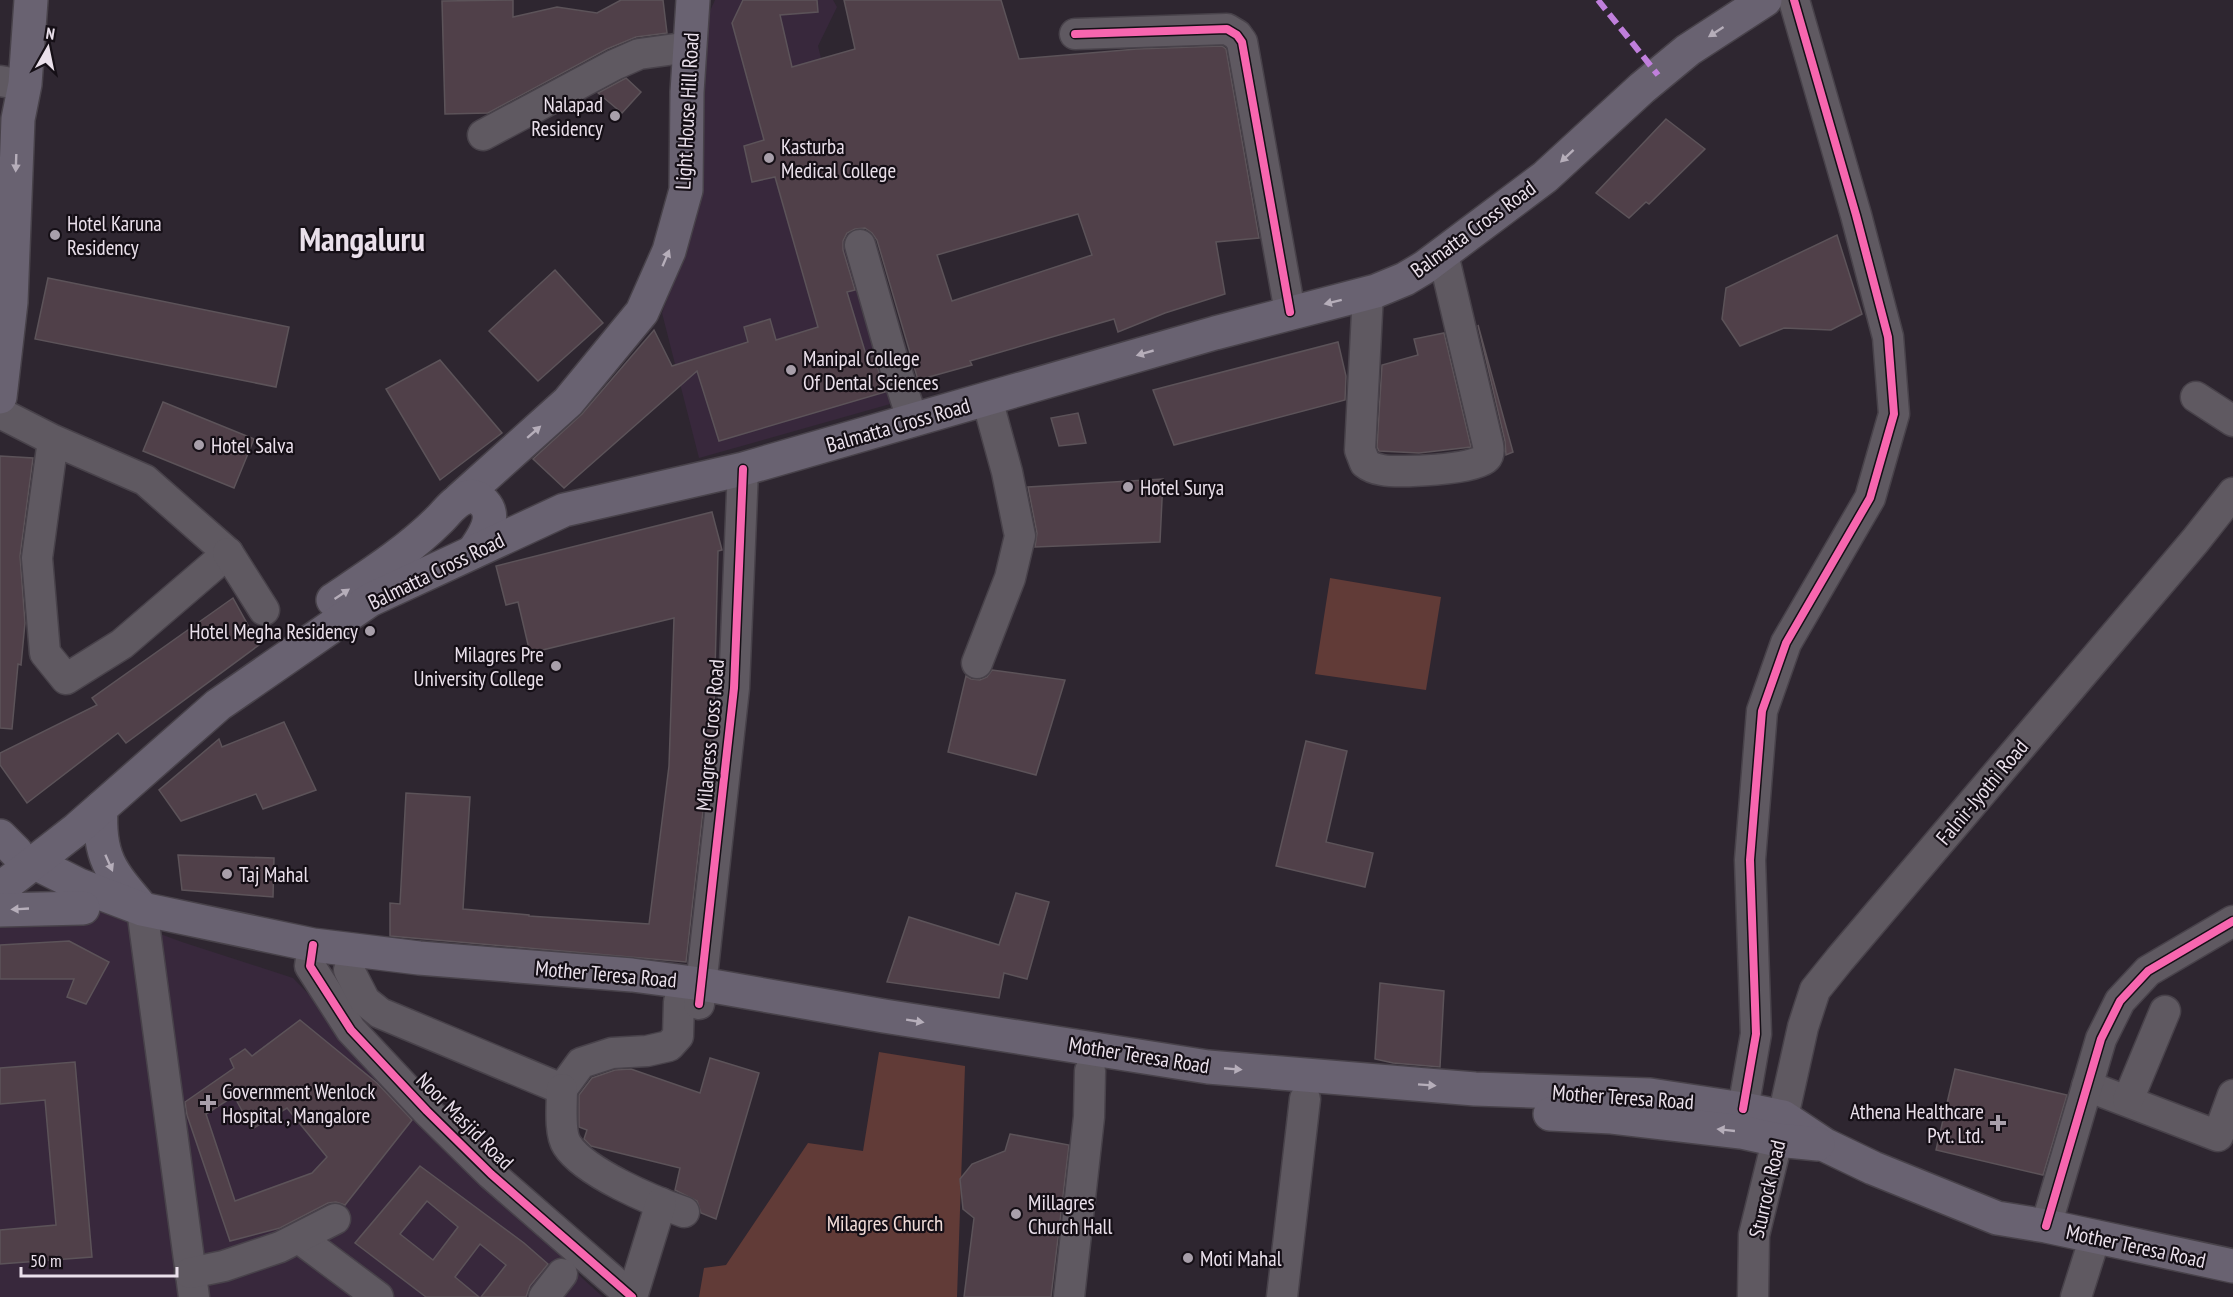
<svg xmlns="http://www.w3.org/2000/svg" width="2233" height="1297" viewBox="0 0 2233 1297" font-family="'PT Sans Narrow',sans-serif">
	<rect width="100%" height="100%" fill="#2e2630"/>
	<g fill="#38283c">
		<path d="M715 0H833L837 7 818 46 878 288 915 397 699 458 662 313 678 270 710 11Z"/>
		<path d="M95 910 182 942 293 978 405 1094 427 1111 582 1278 603 1297H0V921Z"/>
	</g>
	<g fill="#613b37">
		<path d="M1330 578 1441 597 1426 690 1315 674Z"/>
		<path d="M879 1052 965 1066 957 1297H699L704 1268 726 1265 808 1143 863 1151Z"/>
	</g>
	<g fill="#504049" stroke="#5c5359" stroke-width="1.5" fill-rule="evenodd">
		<path d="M513 0V17L557 7 597 13 621 0H663L667 33 636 37 607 49 488 113 445 114 442 1Z"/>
		<path d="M743 0H817L818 12 780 15 792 67 855 49 844 0H1001L1019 59 1137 49 1222 46 1226 49 1259 238 1216 242 1225 294 1165 313 1118 332 1114 319 970 361 972 365 918 380 877 240 872 233 865 228 855 229 847 233 843 241V250L855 290 847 292 867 358 874 356 885 392 719 441 697 371 564 488 533 459 582 414 654 330 672 366 748 342 744 327 770 319 776 340 818 327 775 177 752 182 744 146 764 140 732 23ZM1078 214 1092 255 952 301 937 255Z"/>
		<path d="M626 78 641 92 622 113 598 93Z"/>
		<path d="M1666 119 1705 149 1649 204 1646 202 1629 218 1596 193Z"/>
		<path d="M1837 235 1862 314 1831 330 1784 328 1740 346 1722 319 1726 288Z"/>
		<path d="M555 270 603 323 538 381 489 331Z"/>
		<path d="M48 278 289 327 276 387 35 339Z"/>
		<path d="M1478 325 1513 452 1506 455 1505 441Z"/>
		<path d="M1444 333 1471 447 1419 453 1379 451 1377 447 1382 365 1418 355 1414 339Z"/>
		<path d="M1338 342 1346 376 1345 400 1174 445 1153 390Z"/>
		<path d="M440 360 502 433 440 480 386 389Z"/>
		<path d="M163 402 254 439 234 488 143 451Z"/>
		<path d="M1078 413 1086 443 1059 446 1051 418Z"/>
		<path d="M0 456 33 458 20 556 25 623 21 665 18 664 12 729 0 728Z"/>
		<path d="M1163 479 1160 542 1035 547 1037 533 1028 487Z"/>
		<path d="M712 512 722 550 718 551 714 713 686 962 390 936V903L400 904 406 793 470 797 463 909 529 915V916L649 924 669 766 674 618 530 653 518 602 506 605 496 566Z"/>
		<path d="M233 598 259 645 126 743 118 733 27 803 0 765V753L97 705 92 698Z"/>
		<path d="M992 670 1065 680 1036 775 948 752 966 676 971 679 980 680 987 677Z"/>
		<path d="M284 722 316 790 263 809 256 794 181 821 159 790 219 739 222 747Z"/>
		<path d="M1306 741 1347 751 1326 842 1373 853 1365 887 1276 866Z"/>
		<path d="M178 855 274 858 273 897 182 890Z"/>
		<path d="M1016 893 1049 902 1027 979 1004 973 999 998 887 982 909 917 999 945Z"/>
		<path d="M69 941 109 962 86 1004 67 997 74 979H0V945Z"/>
		<path d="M1380 983 1444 991 1440 1067 1393 1063 1375 1059Z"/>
		<path d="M300 1020 377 1083 412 1120 345 1205 336 1202 328 1203 280 1228 230 1241 187 1115 185 1102 234 1068 230 1059 245 1049 252 1056ZM234 1096 252 1129 287 1108 327 1157 312 1173 235 1201 206 1114Z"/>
		<path d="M710 1058 759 1073 716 1219 701 1213 697 1201 675 1190 680 1168 591 1146 584 1139 587 1130 579 1127V1095L592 1078 615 1070 631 1069 700 1093Z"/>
		<path d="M75 1062 92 1257 0 1264V1230L56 1225 45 1100 0 1104V1068Z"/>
		<path d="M1955 1069 2067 1095 2043 1175 1936 1150Z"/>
		<path d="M1010 1134 1069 1145 1051 1297H964L974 1218 963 1209 960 1179 972 1164 1005 1151Z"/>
		<path d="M420 1166 524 1243 548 1264 530 1286 526 1297H481L506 1265 480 1244 455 1277 479 1297H426L355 1243ZM427 1201 458 1227 433 1260 400 1234Z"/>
	</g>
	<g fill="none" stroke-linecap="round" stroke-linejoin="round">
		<defs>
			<g id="minor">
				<path d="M1075 34 1227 29 1237 35 1242 42 1290 312"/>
				<path d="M0 81 6 82"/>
				<path d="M483 135 614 65 639 54 690 47"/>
				<path d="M860 245 893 361 913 421"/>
				<path d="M1368 293 1360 450 1365 463C1370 467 1376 469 1382 470 1398 473 1476 470 1486 458 1489 455 1489 450 1488 445L1443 254"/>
				<path d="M2196 397 2233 421"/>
				<path d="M0 413 53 440 145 480 228 553 122 644 66 679 45 653 37 558 53 440"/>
				<path d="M228 553 264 610"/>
				<path d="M977 663 1010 578 1020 536 1007 472 987 399"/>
				<path d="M142 909 194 1297"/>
				<path d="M313 945 310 966 351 1030 427 1111 491 1174 632 1297"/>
				<path d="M349 970 365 1001 380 1013 562 1089 581 1063 612 1053 647 1051 669 1046 678 1036 679 1002"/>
				<path d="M699 1004 734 688 743 469"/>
				<path d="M2087 1086 2218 1136 2233 1095"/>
				<path d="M562 1089C562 1104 559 1133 567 1145 585 1173 653 1201 684 1212"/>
				<path d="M2128 1100 2165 1011"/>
				<path d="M1743 1109 1756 1034 1750 860 1762 711 1786 643 1870 498 1894 414 1888 337 1856 215 1794 0"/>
				<path d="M2046 1226 2101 1039 2120 1001 2148 971 2233 921"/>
				<path d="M299 1238 378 1297"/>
				<path d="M190 1273 224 1266 280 1247 335 1219"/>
				<path d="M544 1297 562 1274"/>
				<path d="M632 1297 661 1203"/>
				<path d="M1069 1297 1089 1117 1090 1071"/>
				<path d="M1282 1297 1305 1099"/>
				<path d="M1753 1297 1754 1235 1783 1117 1803 1027 1815 990 1840 959 2195 541 2233 493"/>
				<path d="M2076 1297 2095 1237"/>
			</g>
			<g id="major">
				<path d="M0 397 11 302 18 119 25 84 31 0"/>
				<path d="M460 499 568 402 642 312 669 251 686 190 687 92 693 0"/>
				<path d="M333 600C370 575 408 551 440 519 448 511 456 499 468 497 474 495 479 498 484 503 498 518 482 539 473 552"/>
				<path d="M101 808C98 857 111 872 141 907"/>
				<path d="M0 836 16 852"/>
				<path d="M35 863 79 885 142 909 313 945 419 958 632 975 701 984 884 1016 1208 1067 1475 1089 1650 1095 1743 1109 1783 1117 1825 1145 1873 1168 1997 1218 2046 1226 2233 1266"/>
				<path d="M0 889 77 829 218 705 370 600 564 510 743 469 1215 333 1376 291 1405 279 1425 267 1545 177 1642 88 1688 50 1765 0"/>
				<path d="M0 910 83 908"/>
				<path d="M1550 1114 1612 1117 1741 1132 1777 1140 1818 1144"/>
			</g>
		</defs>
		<use href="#minor" stroke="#48424a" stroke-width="33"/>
		<use href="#major" stroke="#48424a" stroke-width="36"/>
		<use href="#minor" stroke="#5f5961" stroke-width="30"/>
		<use href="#major" stroke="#696271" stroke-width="33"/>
		<path stroke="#c07fdc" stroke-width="6" stroke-dasharray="12 6" stroke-linecap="butt" d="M1598 0 1658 75"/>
		<defs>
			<g id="cycleway">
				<path d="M1075 34 1227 29 1237 35 1242 42 1290 312"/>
				<path d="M313 945 310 966 351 1030 427 1111 491 1174 632 1297"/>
				<path d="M699 1004 734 688 743 469"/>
				<path d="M1743 1109 1756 1034 1750 860 1762 711 1786 643 1870 498 1894 414 1888 337 1856 215 1794 0"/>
				<path d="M2046 1226 2101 1039 2120 1001 2148 971 2233 921"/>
			</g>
		</defs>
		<use href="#cycleway" stroke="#150f16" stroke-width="11"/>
		<use href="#cycleway" stroke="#f766af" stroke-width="8"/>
	</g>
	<defs><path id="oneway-solid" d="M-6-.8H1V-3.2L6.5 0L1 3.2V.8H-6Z" transform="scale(1.5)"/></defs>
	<g fill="#b6aeba">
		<use href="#oneway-solid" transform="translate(1716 32) rotate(147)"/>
		<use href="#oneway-solid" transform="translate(1567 156) rotate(137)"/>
		<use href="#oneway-solid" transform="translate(16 163) rotate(92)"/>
		<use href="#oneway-solid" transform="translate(666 258) rotate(-67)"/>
		<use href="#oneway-solid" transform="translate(1333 302) rotate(166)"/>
		<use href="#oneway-solid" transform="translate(1145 353) rotate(164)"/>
		<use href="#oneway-solid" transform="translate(534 432) rotate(-41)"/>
		<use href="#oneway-solid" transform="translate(342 594) rotate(-34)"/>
		<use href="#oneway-solid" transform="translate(109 863) rotate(66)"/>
		<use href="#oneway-solid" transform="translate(20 909) rotate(177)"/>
		<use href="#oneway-solid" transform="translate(915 1021) rotate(9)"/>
		<use href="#oneway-solid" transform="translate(1233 1069) rotate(5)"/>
		<use href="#oneway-solid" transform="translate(1427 1085) rotate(4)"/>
		<use href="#oneway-solid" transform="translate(1726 1130) rotate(-174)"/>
	</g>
	<g fill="#a89faa" stroke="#150f16" stroke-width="2">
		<circle cx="615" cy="116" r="6"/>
		<circle cx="769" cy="158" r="6"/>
		<circle cx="55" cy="235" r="6"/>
		<circle cx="791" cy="370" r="6"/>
		<circle cx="199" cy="445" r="6"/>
		<circle cx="1128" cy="487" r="6"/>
		<circle cx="370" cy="631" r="6"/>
		<circle cx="556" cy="666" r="6"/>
		<circle cx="227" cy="874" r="6"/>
		<path d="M205 1094h6v6h6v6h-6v6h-6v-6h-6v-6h6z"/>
		<path d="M1995 1114h6v6h6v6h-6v6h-6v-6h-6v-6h6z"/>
		<circle cx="1016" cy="1214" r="6"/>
		<circle cx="1188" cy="1258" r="6"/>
	</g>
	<g text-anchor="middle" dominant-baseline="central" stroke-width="4.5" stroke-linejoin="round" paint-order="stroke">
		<g font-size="21" fill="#eae0eb" stroke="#150f16" text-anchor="start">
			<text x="603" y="104" text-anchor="end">Nalapad<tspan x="603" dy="24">Residency</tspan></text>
			<text x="781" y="146">Kasturba<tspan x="781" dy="24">Medical College</tspan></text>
			<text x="67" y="223">Hotel Karuna<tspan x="67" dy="24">Residency</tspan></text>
			<text x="803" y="358">Manipal College<tspan x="803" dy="24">Of Dental Sciences</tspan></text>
			<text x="211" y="445">Hotel Salva</text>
			<text x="1140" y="487">Hotel Surya</text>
			<text x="358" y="631" text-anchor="end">Hotel Megha Residency</text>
			<text x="544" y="654" text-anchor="end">Milagres Pre<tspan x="544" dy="24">University College</tspan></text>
			<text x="239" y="874">Taj Mahal</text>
			<text x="222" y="1091">Government Wenlock<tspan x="222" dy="24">Hospital , Mangalore</tspan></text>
			<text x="1984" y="1111" text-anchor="end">Athena Healthcare<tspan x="1984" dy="24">Pvt. Ltd.</tspan></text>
			<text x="1028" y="1202">Millagres<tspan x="1028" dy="24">Church Hall</tspan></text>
			<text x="1200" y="1258">Moti Mahal</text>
		</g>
		<g font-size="21" fill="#eae0eb" stroke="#150f16">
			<text transform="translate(687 111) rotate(-87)">Light House Hill Road</text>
			<text transform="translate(1473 229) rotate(-36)">Balmatta Cross Road</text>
			<text transform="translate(898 425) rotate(-16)">Balmatta Cross Road</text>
			<text transform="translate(436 571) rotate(-26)">Balmatta Cross Road</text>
			<text transform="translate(710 735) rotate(-85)">Milagress Cross Road</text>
			<text transform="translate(1982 792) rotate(-50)">Falnir-Jyothi Road</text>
			<text transform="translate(606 974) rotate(5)">Mother Teresa Road</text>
			<text transform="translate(1139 1055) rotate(9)">Mother Teresa Road</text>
			<text transform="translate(1623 1097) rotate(4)">Mother Teresa Road</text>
			<text transform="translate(465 1121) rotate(45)">Noor Masjid Road</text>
			<text transform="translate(1767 1189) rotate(-77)">Sturrock Road</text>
			<text transform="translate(2136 1246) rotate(12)">Mother Teresa Road</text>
		</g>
		<g font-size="21" fill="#f2ddd9" stroke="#150f16">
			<text x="885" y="1223">Milagres Church</text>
		</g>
		<g font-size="33" font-weight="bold" fill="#eae0eb" stroke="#150f16">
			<text x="362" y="238">Mangaluru</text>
		</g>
	</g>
	<g transform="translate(48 48) rotate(9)" stroke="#150f16" stroke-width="4.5" paint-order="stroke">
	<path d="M0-4.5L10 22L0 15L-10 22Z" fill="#eae0eb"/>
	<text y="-9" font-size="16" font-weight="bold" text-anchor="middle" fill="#eae0eb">N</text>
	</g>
	<path d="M21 1267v9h156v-9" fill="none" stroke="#eae0eb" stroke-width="3"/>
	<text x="30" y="1267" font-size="18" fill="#eae0eb" stroke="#150f16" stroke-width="4.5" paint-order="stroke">50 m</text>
</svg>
